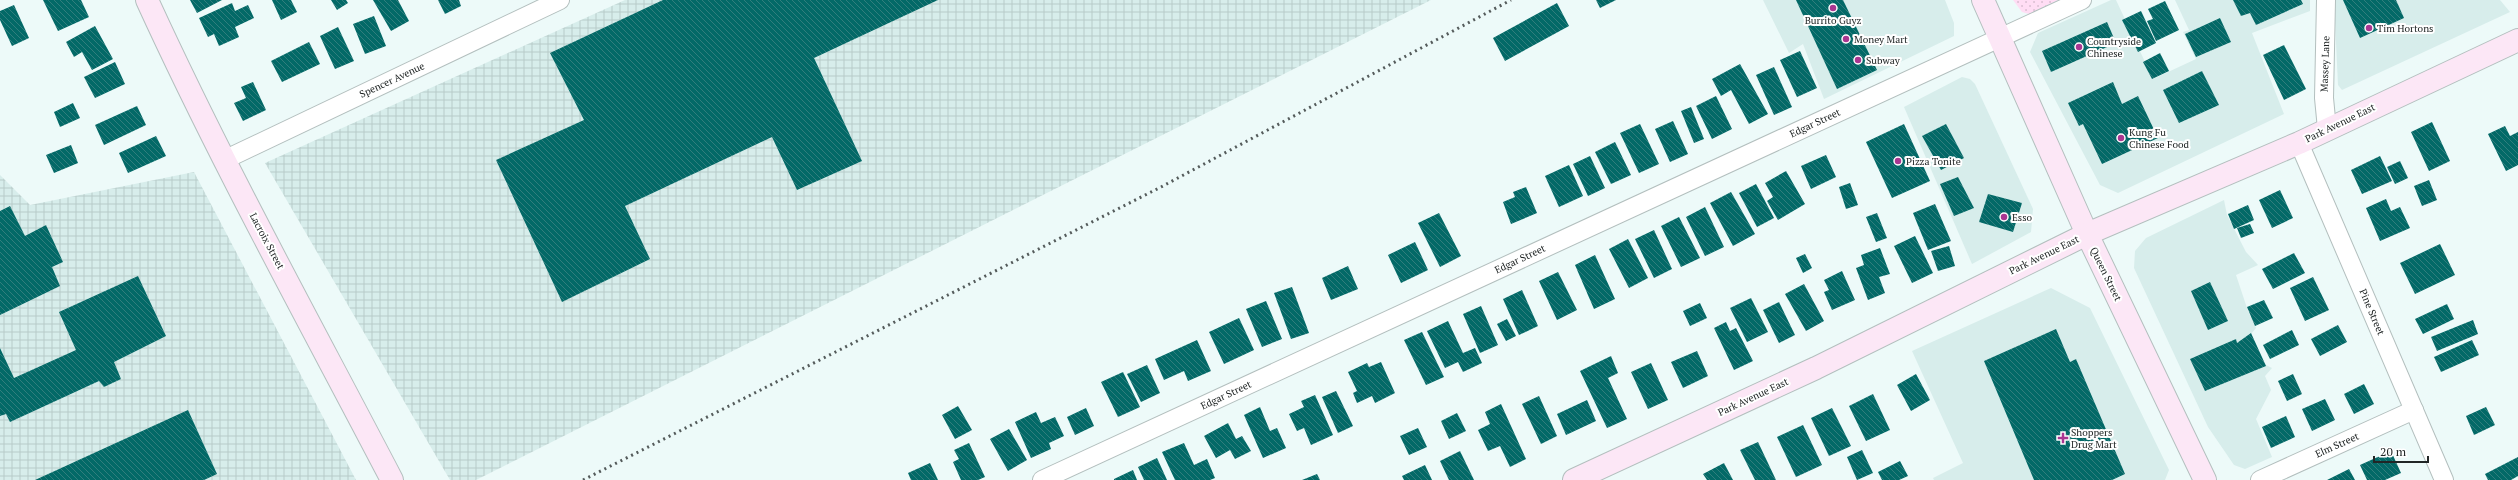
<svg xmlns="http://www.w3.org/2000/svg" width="2518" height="480" viewBox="0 0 2518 480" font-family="'PT Serif',serif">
	<defs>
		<pattern id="industrial-grid" width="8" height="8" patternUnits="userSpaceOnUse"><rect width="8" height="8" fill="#d7edeb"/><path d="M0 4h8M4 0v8" fill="none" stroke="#b8cbc9"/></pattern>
		<pattern id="grass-dots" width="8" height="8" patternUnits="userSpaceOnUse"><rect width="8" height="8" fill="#ffddf4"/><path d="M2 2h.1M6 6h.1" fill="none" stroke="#dabed1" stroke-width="1.8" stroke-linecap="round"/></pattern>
		<pattern id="building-back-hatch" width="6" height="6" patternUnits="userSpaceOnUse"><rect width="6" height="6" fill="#036967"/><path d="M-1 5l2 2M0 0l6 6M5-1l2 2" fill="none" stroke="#317e7d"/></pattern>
	</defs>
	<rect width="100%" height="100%" fill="#edfaf9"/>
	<g fill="#d7edeb">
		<path d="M1763 0H1945L1954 23V36L1824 99 1803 44 1789 53Z"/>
		<path d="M2111 0H2116L2153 79 2196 59 2183 32 2189 30 2175 0H2310V11L2252 33 2284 114 2118 193 2100 185 2030 52 2038 33Z"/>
		<path d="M2334 0H2500L2510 12 2342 90 2338 85Z"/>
		<path d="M1962 77 1970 79 1975 84 2033 209 2031 232 1972 264 1904 107Z"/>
		<path d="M2224 200 2227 215 2246 252 2258 265 2236 275 2248 311 2256 328 2251 334 2266 365 2272 368 2265 376 2271 390 2256 419 2272 457 2245 469 2234 465 2208 427 2134 268 2135 251 2146 238Z"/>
		<path d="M2051 288 2090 308 2169 470 2165 480H1934L1933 478 1963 463 1912 351Z"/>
	</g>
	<g fill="url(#industrial-grid)">
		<path d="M625 0H1431L476 480H450L265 163Z"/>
		<path d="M194 172 356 480H0V175L30 205Z"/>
	</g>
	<path fill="url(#grass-dots)" d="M2013 0H2058L2029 14 2022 12Z"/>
	<g fill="url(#building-back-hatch)">
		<path d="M43 0H81L89 17 58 31Z"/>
		<path d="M190 0H222L197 13Z"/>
		<path d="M272 0H291L297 12 281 20Z"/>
		<path d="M331 0H346L348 3 337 10Z"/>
		<path d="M373 0H398L409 21 391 31Z"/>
		<path d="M438 0H459L461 6 445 14Z"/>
		<path d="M663 0H938L814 58 862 161 797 190 772 137 625 206 650 259 562 302 496 160 584 120 550 53Z"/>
		<path d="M1596 0H1616L1600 8Z"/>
		<path d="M1796 0H1843L1877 70 1837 89Z"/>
		<path d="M2233 0H2301L2303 4 2256 25 2250 13 2241 16Z"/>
		<path d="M2343 0H2396L2404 18 2360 38Z"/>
		<path d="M2165 1 2179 30 2156 41 2147 21 2153 19 2148 9Z"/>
		<path d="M232 3 235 11 248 5 254 18 235 27 239 37 219 46 214 34 208 37 199 18Z"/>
		<path d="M1557 3 1569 26 1505 61 1493 38Z"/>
		<path d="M14 5 29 38 12 46 0 20V11Z"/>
		<path d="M2141 11 2156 43 2138 52 2122 20Z"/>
		<path d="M374 16 386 46 365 54 353 24Z"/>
		<path d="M2220 18 2231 42 2196 57 2185 34Z"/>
		<path d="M2107 22 2116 43 2051 72 2042 51Z"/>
		<path d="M95 26 113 59 92 70 82 52 74 57 66 42Z"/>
		<path d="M338 27 354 61 335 69 320 36Z"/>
		<path d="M309 42 320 64 282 82 271 61Z"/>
		<path d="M2284 45 2306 89 2284 100 2263 55Z"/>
		<path d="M1800 51 1817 88 1797 97 1780 60Z"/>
		<path d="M2160 53 2169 71 2152 79 2143 62Z"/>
		<path d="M115 62 125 84 95 98 84 77Z"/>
		<path d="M1740 64 1768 114 1749 124 1731 90 1721 96 1712 79Z"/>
		<path d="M1774 67 1792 107 1774 115 1756 75Z"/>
		<path d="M2202 71 2219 105 2179 123 2163 90Z"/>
		<path d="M253 82 266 110 243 121 234 103 246 98 241 87Z"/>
		<path d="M2113 82 2122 104 2138 96 2158 138 2102 164 2083 124 2079 126 2068 103Z"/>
		<path d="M1716 96 1732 129 1712 139 1696 106Z"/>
		<path d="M73 103 80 118 60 127 54 112Z"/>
		<path d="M137 106 146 125 104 145 95 125Z"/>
		<path d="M1691 107 1704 139 1694 143 1681 111Z"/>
		<path d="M1673 121 1688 154 1670 162 1655 129Z"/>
		<path d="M2432 122 2450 161 2429 171 2411 132Z"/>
		<path d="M1640 124 1659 164 1639 173 1620 133Z"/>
		<path d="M1904 124 1930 181 1892 198 1866 142Z"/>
		<path d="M1946 124 1964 158 1941 170 1922 136Z"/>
		<path d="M2505 126 2510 136 2518 132V165L2506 171 2488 134Z"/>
		<path d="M156 136 166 156 128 173 119 153Z"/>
		<path d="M1615 142 1631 175 1611 184 1595 152Z"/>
		<path d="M71 145 78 163 54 173 46 155Z"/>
		<path d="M1826 155 1836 177 1811 189 1801 166Z"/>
		<path d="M1590 156 1605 188 1588 196 1573 164Z"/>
		<path d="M2380 156 2392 181 2362 194 2351 170Z"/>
		<path d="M2400 161 2408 178 2395 184 2387 167Z"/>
		<path d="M1569 165 1583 196 1559 207 1545 176Z"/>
		<path d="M1786 171 1805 204 1778 220 1767 201 1773 197 1765 183Z"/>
		<path d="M1958 177 1974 208 1954 216 1940 184Z"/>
		<path d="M2429 180 2437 200 2422 206 2414 186Z"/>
		<path d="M1850 183 1858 205 1846 209 1839 187Z"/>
		<path d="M1756 184 1774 218 1757 227 1739 193Z"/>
		<path d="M1526 187 1537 213 1511 224 1503 202 1515 197 1513 192Z"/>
		<path d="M2280 190 2293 218 2272 228 2259 200Z"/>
		<path d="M1731 192 1755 234 1733 246 1710 203Z"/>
		<path d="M1988 194 2022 203 2013 232 1979 222Z"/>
		<path d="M2386 199 2391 211 2400 207 2410 228 2380 241 2366 208Z"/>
		<path d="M1935 204 1951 241 1928 250 1913 213Z"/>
		<path d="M2248 205 2254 220 2234 229 2228 214Z"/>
		<path d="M10 206 25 236 46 225 63 262 52 267 60 286 0 315V211Z"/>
		<path d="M1705 207 1724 247 1705 256 1686 217Z"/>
		<path d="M1439 213 1461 256 1440 267 1418 223Z"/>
		<path d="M1877 213 1887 238 1876 242 1866 217Z"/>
		<path d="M1679 217 1700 258 1681 267 1661 226Z"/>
		<path d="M2250 224 2254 233 2241 238 2237 228Z"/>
		<path d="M1654 230 1672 269 1654 278 1635 239Z"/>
		<path d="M1915 236 1933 273 1912 283 1894 246Z"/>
		<path d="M1628 239 1648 278 1629 288 1609 249Z"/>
		<path d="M1415 242 1428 270 1401 283 1388 255Z"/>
		<path d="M2440 244 2455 275 2415 294 2400 263Z"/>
		<path d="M1949 246 1955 266 1938 271 1931 251Z"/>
		<path d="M1880 248 1890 274 1879 277 1885 293 1868 300 1856 268 1864 265 1861 255Z"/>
		<path d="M2294 253 2305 273 2273 289 2262 269Z"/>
		<path d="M1805 254 1812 268 1803 273 1796 258Z"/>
		<path d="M1595 255 1615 299 1594 309 1575 265Z"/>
		<path d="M1348 266 1358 289 1331 300 1322 278Z"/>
		<path d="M1842 271 1855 300 1832 310 1824 292 1829 290 1824 280Z"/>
		<path d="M1558 272 1577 310 1557 320 1539 281Z"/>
		<path d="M138 276 166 336 114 362 121 379 104 387 99 381 10 422 6 414 0 416V348L14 378 76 350 59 312Z"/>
		<path d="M2313 277 2329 310 2305 321 2290 288Z"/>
		<path d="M2210 282 2228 321 2208 330 2191 291Z"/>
		<path d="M1804 284 1824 321 1806 331 1785 294Z"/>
		<path d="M1292 287 1309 333 1291 339 1274 293Z"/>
		<path d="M1522 290 1538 326 1519 335 1503 299Z"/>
		<path d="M1751 298 1768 332 1747 342 1730 308Z"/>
		<path d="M2264 300 2273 318 2255 326 2247 307Z"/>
		<path d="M1266 301 1282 339 1262 347 1246 309Z"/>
		<path d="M1779 302 1795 335 1779 343 1763 310Z"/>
		<path d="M1700 303 1707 318 1690 326 1683 311Z"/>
		<path d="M2447 304 2454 319 2423 334 2415 319Z"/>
		<path d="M1481 306 1498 345 1480 353 1463 314Z"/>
		<path d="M1239 318 1254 350 1224 364 1209 332Z"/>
		<path d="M1507 319 1516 336 1506 341 1497 324Z"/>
		<path d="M2473 320 2478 334 2437 351 2431 337Z"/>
		<path d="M1448 321 1463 353 1475 348 1482 363 1463 372 1458 362 1445 368 1427 331Z"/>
		<path d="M1726 322 1730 331 1736 328 1753 361 1734 370 1714 328Z"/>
		<path d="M2338 325 2347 342 2320 356 2311 339Z"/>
		<path d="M2056 329 2070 362 2076 359 2125 474 2112 480H2034L1984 361Z"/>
		<path d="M2292 330 2299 345 2270 359 2263 345Z"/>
		<path d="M1422 332 1444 377 1426 385 1404 340Z"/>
		<path d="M2251 333 2266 366 2205 391 2190 359 2236 339 2237 343Z"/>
		<path d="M1197 340 1211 371 1188 381 1184 371 1164 380 1155 359Z"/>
		<path d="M2472 340 2479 355 2441 372 2434 357Z"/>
		<path d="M1697 351 1708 376 1683 388 1671 362Z"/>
		<path d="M1611 356 1618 373 1608 378 1627 419 1607 428 1580 371Z"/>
		<path d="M1381 362 1395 393 1375 403 1372 396 1357 403 1353 393 1357 391 1348 372 1367 363 1369 367Z"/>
		<path d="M1651 363 1668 400 1648 409 1631 372Z"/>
		<path d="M1147 365 1160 393 1141 402 1127 374Z"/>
		<path d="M1123 372 1140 407 1118 417 1101 382Z"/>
		<path d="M1916 374 1930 400 1911 411 1897 385Z"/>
		<path d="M2293 374 2302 394 2287 401 2278 381Z"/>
		<path d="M2364 384 2374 404 2354 414 2344 394Z"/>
		<path d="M1336 391 1353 426 1338 433 1322 397Z"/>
		<path d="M1873 394 1890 430 1866 441 1849 406Z"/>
		<path d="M1315 395 1333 435 1311 445 1304 428 1297 431 1289 414 1304 407 1301 401Z"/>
		<path d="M1539 396 1557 436 1541 444 1522 404Z"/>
		<path d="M2325 399 2335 420 2312 431 2302 409Z"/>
		<path d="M1587 400 1596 421 1566 435 1557 414Z"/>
		<path d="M1501 404 1526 459 1510 467 1500 446 1488 451 1478 430 1490 424 1485 412Z"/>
		<path d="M958 406 972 430 955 439 942 415Z"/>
		<path d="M1260 407 1270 431 1277 428 1286 448 1263 458 1244 415Z"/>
		<path d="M2486 407 2495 425 2474 435 2466 416Z"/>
		<path d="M1086 408 1094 426 1075 435 1067 417Z"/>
		<path d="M1832 408 1851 446 1829 456 1811 418Z"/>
		<path d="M188 410 217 474 204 480H35Z"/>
		<path d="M1036 412 1041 423 1055 417 1064 436 1049 443 1051 449 1031 458 1015 422Z"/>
		<path d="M1457 413 1466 431 1449 439 1441 421Z"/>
		<path d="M2286 416 2295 437 2271 448 2262 427Z"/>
		<path d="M1228 423 1236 439 1242 436 1251 451 1235 459 1230 450 1216 458 1204 436Z"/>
		<path d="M1803 425 1822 465 1796 477 1777 437Z"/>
		<path d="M1418 428 1427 447 1409 455 1400 436Z"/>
		<path d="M1009 429 1027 460 1008 471 990 439Z"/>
		<path d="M1758 442 1776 480H1755L1740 450Z"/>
		<path d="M969 443 985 477 978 480H961L953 462 959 459 954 450Z"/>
		<path d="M1184 443 1194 465 1207 459 1215 478 1210 480H1175L1162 452Z"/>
		<path d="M1862 450 1873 473 1857 480 1847 457Z"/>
		<path d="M1460 451 1474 480H1449L1440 461Z"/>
		<path d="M2391 451 2401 473 2385 480H2367L2360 465Z"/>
		<path d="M2518 457V476L2511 480H2488L2485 474Z"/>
		<path d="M1157 458 1167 480H1144L1138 467Z"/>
		<path d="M1900 461 1908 476 1899 480H1882L1878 472Z"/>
		<path d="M930 463 938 480H911L908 473Z"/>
		<path d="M1724 463 1733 480H1707L1703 474Z"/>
		<path d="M1425 465 1432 480H1404L1402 476Z"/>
		<path d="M2349 469 2355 480H2327Z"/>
		<path d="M1133 470 1137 480H1114V479Z"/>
		<path d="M1317 474 1320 480H1302Z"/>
	</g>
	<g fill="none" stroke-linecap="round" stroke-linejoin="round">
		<defs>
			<g id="minor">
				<path d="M2326 0 2324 98 2327 129"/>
				<path d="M2299 143 2444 480"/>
				<path d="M224 160 560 0"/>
				<path d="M1042 480 2082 0"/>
				<path d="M2260 480 2414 410"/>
			</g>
			<g id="secondary">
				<path d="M147 0C222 164 309 321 392 480"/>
				<path d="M1983 0 2087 234 2205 480"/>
				<path d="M1574 480 1816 368 2087 234 2299 143 2518 40"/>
			</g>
		</defs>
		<use href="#minor" stroke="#b3bfbe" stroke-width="20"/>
		<use href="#secondary" stroke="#b3bfbe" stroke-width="24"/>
		<use href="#minor" stroke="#fff" stroke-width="18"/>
		<use href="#secondary" stroke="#fce7f6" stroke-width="22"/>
		<path stroke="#545b5b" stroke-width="3" stroke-dasharray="2 4" stroke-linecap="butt" d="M583 480 1161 187 1511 0"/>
	</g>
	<g fill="#a93691" stroke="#fff" stroke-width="1.5">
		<circle cx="1833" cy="8" r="4"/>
		<circle cx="2369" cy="28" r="4"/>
		<circle cx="1846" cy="39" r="4"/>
		<circle cx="2079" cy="47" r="4"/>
		<circle cx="1858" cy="60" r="4"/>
		<circle cx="2121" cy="138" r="4"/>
		<circle cx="1898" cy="161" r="4"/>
		<circle cx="2004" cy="217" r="4"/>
		<path d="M2061 432h4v4h4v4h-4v4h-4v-4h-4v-4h4z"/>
	</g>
	<g text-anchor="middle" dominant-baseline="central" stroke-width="4" stroke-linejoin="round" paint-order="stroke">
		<g font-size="10" fill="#212626" stroke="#fff" text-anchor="start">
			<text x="1833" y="20" text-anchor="middle">Burrito Guyz</text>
			<text x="2377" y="28">Tim Hortons</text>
			<text x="1854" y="39">Money Mart</text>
			<text x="2087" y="41">Countryside<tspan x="2087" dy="12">Chinese</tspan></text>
			<text x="1866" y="60">Subway</text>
			<text x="2129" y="132">Kung Fu<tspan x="2129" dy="12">Chinese Food</tspan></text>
			<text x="1906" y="161">Pizza Tonite</text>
			<text x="2012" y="217">Esso</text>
			<text x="2071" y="432">Shoppers<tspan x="2071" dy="12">Drug Mart</tspan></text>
		</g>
		<g font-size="10" fill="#212626" stroke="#fff">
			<text transform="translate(2325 64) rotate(-88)">Massey Lane</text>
			<text transform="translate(392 80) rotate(-25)">Spencer Avenue</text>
			<text transform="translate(1815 123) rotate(-25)">Edgar Street</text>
			<text transform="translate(2340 123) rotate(-26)">Park Avenue East</text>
			<text transform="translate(267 241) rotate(62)">Lacroix Street</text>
			<text transform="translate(2044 255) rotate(-26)">Park Avenue East</text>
			<text transform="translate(1520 259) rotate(-25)">Edgar Street</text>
			<text transform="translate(2106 274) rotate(64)">Queen Street</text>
			<text transform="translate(2372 312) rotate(67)">Pine Street</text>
			<text transform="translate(1226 395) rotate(-25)">Edgar Street</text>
			<text transform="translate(1753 397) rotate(-25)">Park Avenue East</text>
			<text transform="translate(2337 445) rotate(-24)">Elm Street</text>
		</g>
	</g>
	<path d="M2374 456v6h54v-6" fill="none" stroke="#212626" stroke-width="2"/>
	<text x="2380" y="456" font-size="12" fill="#212626" stroke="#ffffff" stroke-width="3" paint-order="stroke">20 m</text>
</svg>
